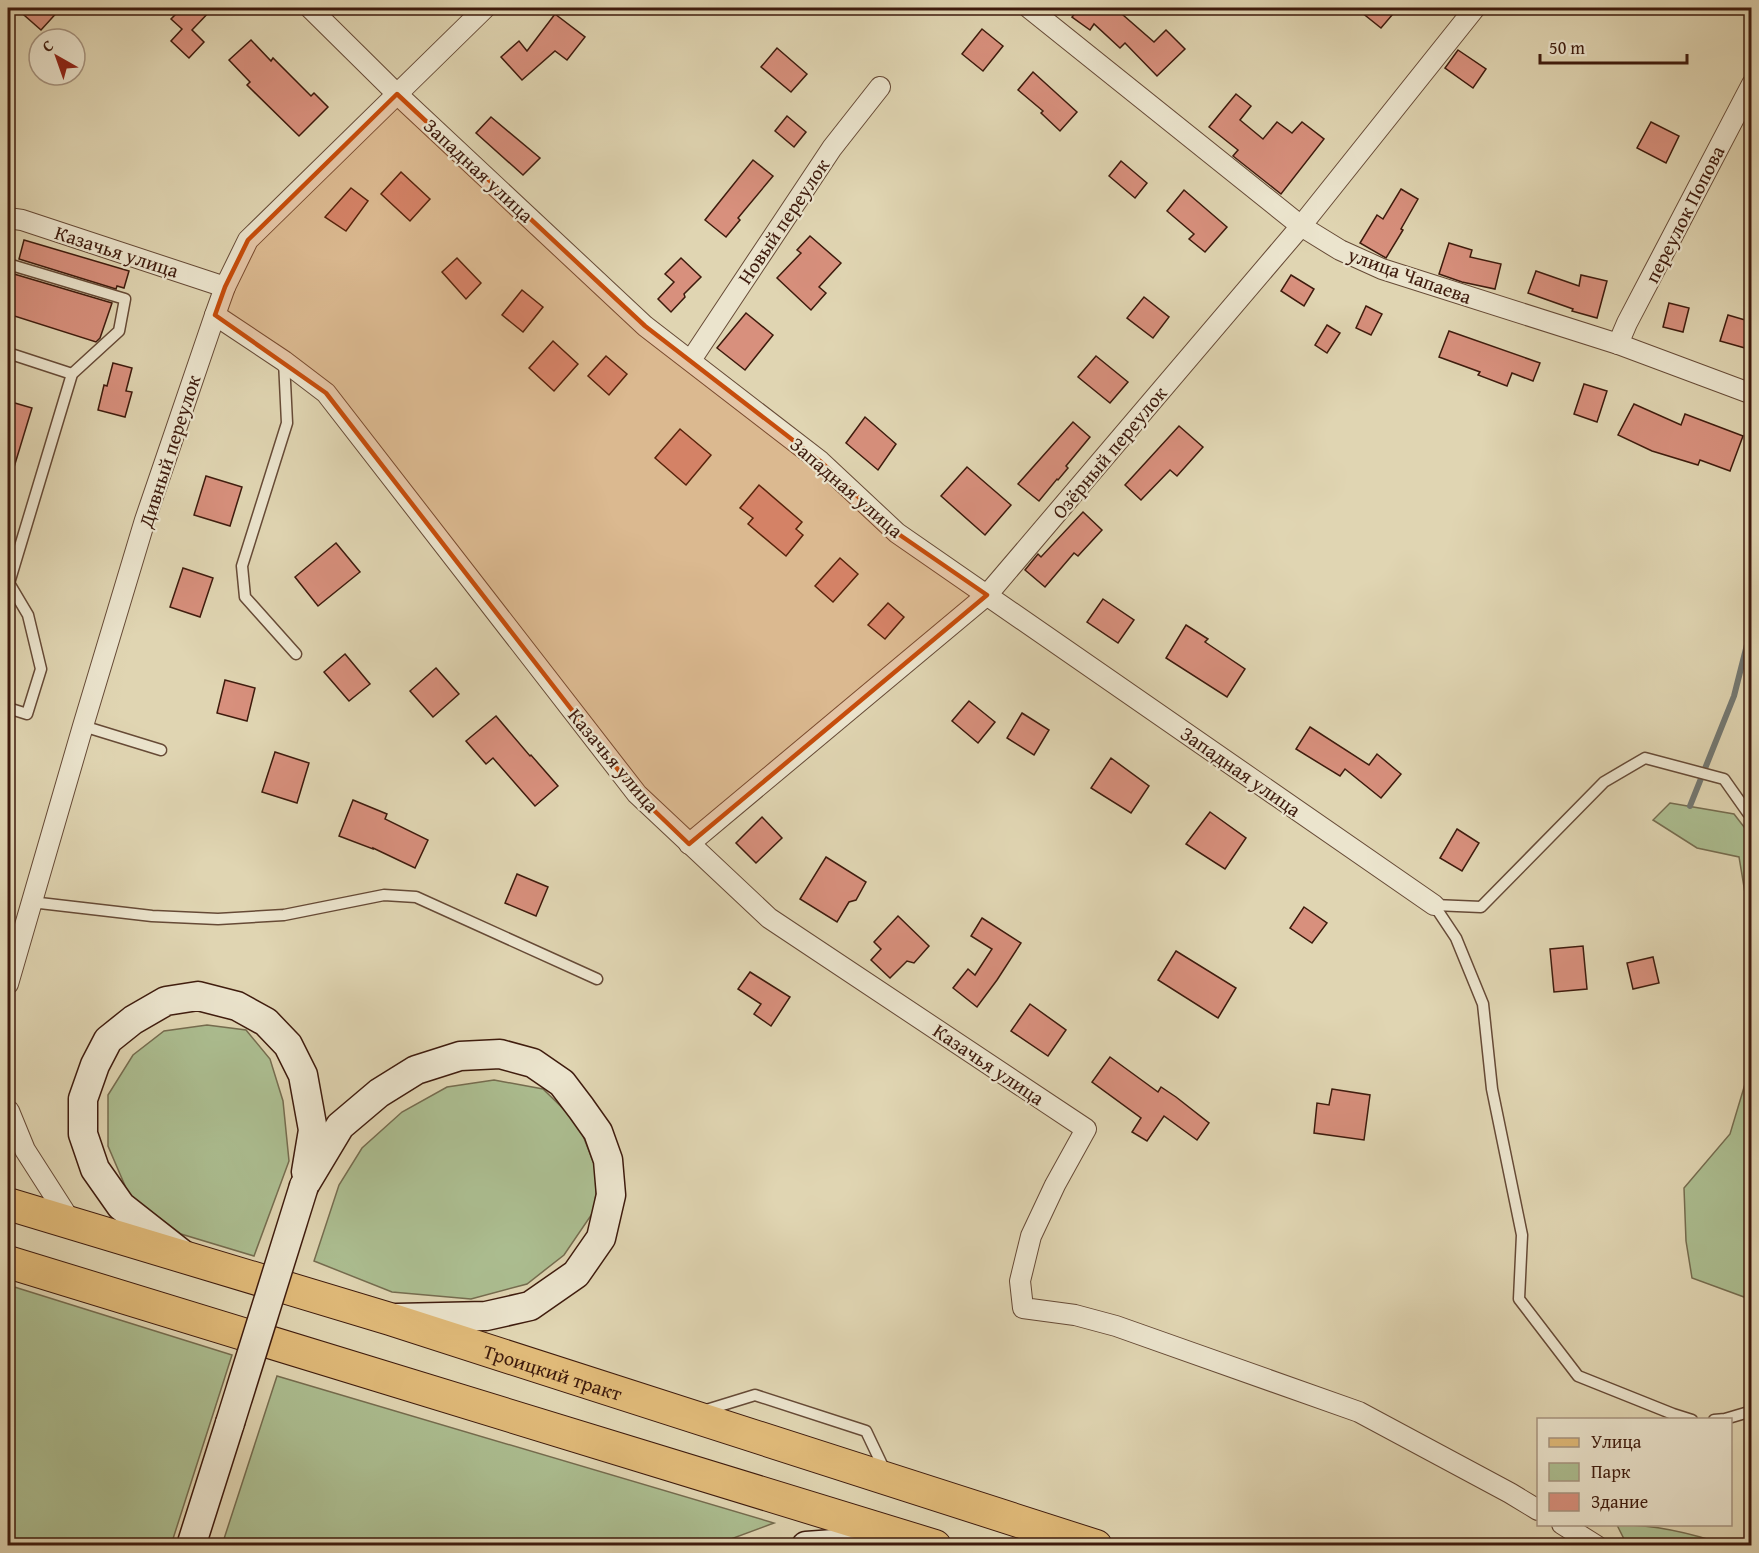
<svg xmlns="http://www.w3.org/2000/svg" width="1759" height="1553" viewBox="0 0 1759 1553" font-family="'Gentium Book Plus',serif">
	<rect width="100%" height="100%" fill="#e0d5b2"/>
	<filter id="stains"><feTurbulence type="fractalNoise" baseFrequency=".00333" numOctaves="4"/><feColorMatrix values="0 0 0 0 .2 0 0 0 0 .09 0 0 0 0 .02 0 0 0 .5 -.17"/></filter>
	<radialGradient id="worn" r=".72"><stop offset=".6" stop-color="#630" stop-opacity="0"/><stop offset="1" stop-color="#630" stop-opacity=".3"/></radialGradient>
	<g fill="#acbe91" stroke="#756c4f" stroke-width="1.5">
		<path d="M1670 803 1734 814 1751 836V975L1747 957V905L1739 857 1697 848 1653 820Z"/>
		<path d="M207 1025 246 1030 270 1059 283 1101 289 1161 254 1256 181 1234 129 1195 108 1146V1095L133 1055 164 1031Z"/>
		<path d="M1751 1064 1752 1282 1744 1297 1692 1278 1686 1241 1684 1188 1730 1134Z"/>
		<path d="M494 1080 543 1089 578 1123 598 1174 594 1211 564 1255 527 1284 471 1299 392 1292 314 1261 339 1185 362 1148 402 1112 447 1087Z"/>
		<path d="M8 1285 232 1355 171 1545H8Z"/>
		<path d="M277 1376 774 1523 712 1546 222 1545Z"/>
		<path d="M1617 1525C1654 1524 1691 1533 1726 1545H1627Z"/>
	</g>
	<g fill="none" stroke-linecap="round" stroke-linejoin="round">
		<path stroke="#737872" stroke-width="6" d="M1690 806 1734 696 1752 625"/>
	</g>
	<g fill="#d8907d" stroke="#3e1b0d" stroke-width="1.5">
		<path d="M16 8H61L41 30Z"/>
		<path d="M182 8H213L192 30 204 42 189 58 171 41 182 29 171 19Z"/>
		<path d="M1075 8H1115L1154 42 1166 30 1185 49 1157 76 1125 43 1120 48 1094 24 1090 30 1072 17 1078 10Z"/>
		<path d="M1356 8H1398L1381 28Z"/>
		<path d="M555 14 585 37 567 60 555 51 522 80 501 57 519 41 527 51Z"/>
		<path d="M982 29 1003 46 983 71 962 54Z"/>
		<path d="M251 40 271 61 273 58 311 96 314 93 328 107 299 136 247 85 250 82 229 60Z"/>
		<path d="M777 48 807 74 791 92 761 67Z"/>
		<path d="M1458 50 1486 69 1473 88 1445 68Z"/>
		<path d="M1033 72 1077 112 1060 131 1041 113 1043 111 1018 90Z"/>
		<path d="M1236 94 1251 106 1240 120 1263 139 1277 122 1292 133 1302 122 1324 139 1281 194 1233 156 1238 150 1209 127Z"/>
		<path d="M787 116 806 132 794 147 775 131Z"/>
		<path d="M491 117 540 158 523 175 476 133Z"/>
		<path d="M1651 122 1679 136 1666 163 1637 148Z"/>
		<path d="M753 160 773 176 738 218 740 220 726 237 705 220Z"/>
		<path d="M1121 161 1147 183 1135 198 1109 176Z"/>
		<path d="M401 172 430 199 410 221 381 194Z"/>
		<path d="M351 188 368 201 346 231 325 217Z"/>
		<path d="M1401 189 1418 199 1401 229 1403 230 1386 258 1360 243 1377 215 1383 219Z"/>
		<path d="M1184 190 1227 227 1205 252 1189 239 1194 234 1167 211Z"/>
		<path d="M810 236 841 263 819 287 826 293 811 310 777 278 801 253 797 250Z"/>
		<path d="M24 240 129 271 124 288 117 286 116 289 19 259Z"/>
		<path d="M1449 243 1472 250 1470 257 1501 264 1495 289 1462 282 1439 274Z"/>
		<path d="M457 258 481 283 466 299 442 272Z"/>
		<path d="M681 258 701 277 684 294 685 297 671 312 658 299 674 282 665 274Z"/>
		<path d="M1536 271 1579 286 1581 275 1607 281 1597 318 1572 311 1573 309 1528 293Z"/>
		<path d="M14 274 112 303 100 338 96 342 8 314V278L13 279Z"/>
		<path d="M1291 275 1314 289 1304 306 1281 291Z"/>
		<path d="M522 290 543 307 523 332 502 315Z"/>
		<path d="M1144 297 1169 317 1153 338 1127 318Z"/>
		<path d="M1669 303 1689 308 1683 332 1663 327Z"/>
		<path d="M1366 306 1382 314 1371 335 1356 328Z"/>
		<path d="M746 313 773 335 745 370 717 348Z"/>
		<path d="M1728 315 1752 322 1745 348 1720 341Z"/>
		<path d="M1327 325 1340 333 1327 353 1315 345Z"/>
		<path d="M1449 331 1540 363 1533 381 1512 373 1507 386 1478 375 1480 372 1439 357Z"/>
		<path d="M553 341 578 364 554 391 529 368Z"/>
		<path d="M606 356 627 374 609 395 588 376Z"/>
		<path d="M1096 356 1128 382 1110 403 1078 377Z"/>
		<path d="M113 363 132 368 126 391 132 392 125 417 98 410 104 385 107 386Z"/>
		<path d="M1584 384 1607 391 1597 422 1574 414Z"/>
		<path d="M8 401 32 408 11 477 8 476Z"/>
		<path d="M1634 404 1681 425 1685 414 1743 436 1730 471 1700 460 1698 465 1652 451 1618 435Z"/>
		<path d="M865 417 896 444 878 470 846 443Z"/>
		<path d="M1073 422 1090 437 1066 466 1068 468 1058 480 1057 479 1039 501 1018 484Z"/>
		<path d="M1179 426 1203 447 1177 476 1170 470 1141 500 1125 485Z"/>
		<path d="M680 429 711 455 686 485 655 458Z"/>
		<path d="M967 467 1011 505 985 535 941 496Z"/>
		<path d="M206 476 242 487 230 526 194 515Z"/>
		<path d="M759 485 802 522 796 529 803 535 786 556 748 524 753 518 740 508Z"/>
		<path d="M1083 512 1102 530 1078 556 1074 553 1045 587 1025 570 1038 554 1041 557Z"/>
		<path d="M336 543 360 572 318 606 295 577Z"/>
		<path d="M840 558 858 574 833 602 815 586Z"/>
		<path d="M183 568 213 578 200 617 170 607Z"/>
		<path d="M1103 599 1134 620 1118 643 1087 622Z"/>
		<path d="M888 603 904 617 885 639 868 625Z"/>
		<path d="M1186 625 1208 639 1205 642 1245 669 1227 697 1166 658Z"/>
		<path d="M345 654 370 684 349 701 324 672Z"/>
		<path d="M436 668 459 694 433 717 410 691Z"/>
		<path d="M225 680 255 688 247 721 217 713Z"/>
		<path d="M969 701 995 722 978 743 952 721Z"/>
		<path d="M1022 713 1049 730 1034 755 1007 738Z"/>
		<path d="M496 716 530 756 531 755 558 786 535 806 493 758 486 764 466 741Z"/>
		<path d="M1310 727 1369 765 1377 754 1401 774 1381 798 1345 769 1340 776 1296 749Z"/>
		<path d="M275 752 309 763 297 803 262 792Z"/>
		<path d="M1111 758 1149 786 1131 813 1091 788Z"/>
		<path d="M353 800 387 814 385 819 428 840 415 868 373 848V849L339 836Z"/>
		<path d="M1210 812 1246 838 1225 869 1186 844Z"/>
		<path d="M762 817 782 838 756 863 736 843Z"/>
		<path d="M1457 829 1479 843 1462 871 1440 858Z"/>
		<path d="M826 857 866 882 856 900 849 902 837 922 800 899Z"/>
		<path d="M517 874 548 887 536 916 505 903Z"/>
		<path d="M1304 907 1327 923 1312 943 1290 928Z"/>
		<path d="M898 916 929 946 914 963 907 961 890 978 871 960 881 949 874 942Z"/>
		<path d="M982 918 1021 943 997 980 977 1007 953 988 968 969 975 975 992 949 971 936Z"/>
		<path d="M1583 946 1587 989 1554 992 1550 949Z"/>
		<path d="M1176 951 1236 988 1218 1018 1158 980Z"/>
		<path d="M1653 957 1659 983 1633 989 1627 963Z"/>
		<path d="M750 972 790 997 771 1026 754 1014 761 1004 738 989Z"/>
		<path d="M1030 1004 1066 1030 1048 1056 1011 1031Z"/>
		<path d="M1110 1057 1158 1092 1161 1087 1176 1097 1209 1123 1197 1140 1164 1116 1147 1141 1132 1132 1141 1118 1092 1082Z"/>
		<path d="M1332 1089 1370 1095 1364 1140 1314 1133 1317 1103 1329 1105Z"/>
	</g>
	<g fill="none" stroke-linecap="round" stroke-linejoin="round">
		<defs>
			<g id="service">
				<path d="M8 264 125 299 119 331 72 374 9 583 28 615 41 669 27 714 8 708"/>
				<path d="M8 353 72 374"/>
				<path d="M284 361 287 423 242 566 245 597 296 654"/>
				<path d="M83 726 161 750"/>
				<path d="M31 902 152 916 218 919 284 915 384 895 416 897 597 979"/>
				<path d="M1434 905 1456 938 1483 1004 1492 1089 1522 1235 1519 1299 1578 1376 1673 1414 1692 1420"/>
				<path d="M1434 905 1481 907 1604 782 1645 758 1724 779 1748 813 1752 814"/>
				<path d="M703 1411 755 1395 866 1431 885 1471"/>
				<path d="M1714 1420 1725 1419 1752 1411"/>
			</g>
			<g id="minor">
				<path d="M310 8 397 94 645 326 820 461 897 533 1434 905"/>
				<path d="M1029 8 1301 226 1340 250 1382 269 1618 344 1752 394"/>
				<path d="M8 218 22 220 225 287"/>
				<path d="M215 315 284 361 326 393 637 794 769 918 1086 1129 1055 1185 1031 1236 1020 1281 1023 1308 1075 1315 1116 1326 1359 1412 1510 1493 1538 1510"/>
				<path d="M1618 344 1627 323 1752 84"/>
				<path d="M691 360 832 148 880 87"/>
				<path d="M689 844 987 595 1301 226 1475 8"/>
				<path d="M8 984 83 726 145 520 215 315 225 287 248 240 485 8"/>
				<path d="M9 1111 25 1150 73 1225"/>
				<path d="M1562 1524 1597 1546"/>
			</g>
			<g id="secondary">
				<path d="M304 1186 340 1126 379 1093 416 1070 460 1056 500 1054 533 1063 562 1083 581 1108 598 1132 608 1160 611 1195 601 1238 576 1274 530 1306 486 1316 397 1318"/>
				<path d="M182 1254 121 1206 95 1169 83 1134V1099L95 1065 108 1040 133 1020 166 1001 198 996 237 1006 266 1022 288 1045 303 1075 313 1130 306 1172"/>
				<path d="M191 1546 230 1423"/>
				<path d="M806 1546 903 1539"/>
			</g>
			<g id="primary">
				<path id="s1" d="M8 1204 390 1319 1096 1546"/>
				<path d="M8 1262 935 1546"/>
			</g>
		</defs>
		<use href="#service" stroke="#664a36" stroke-width="13"/>
		<use href="#minor" stroke="#664a36" stroke-width="22"/>
		<use href="#secondary" stroke="#3e1b0d" stroke-width="31"/>
		<use href="#primary" stroke="#3e1b0d" stroke-width="34"/>
		<use href="#service" stroke="#ebe4cd" stroke-width="10"/>
		<use href="#minor" stroke="#ebe4cd" stroke-width="20"/>
		<use href="#secondary" stroke="#ebe4cd" stroke-width="28"/>
		<use href="#primary" stroke="#e0ba79" stroke-width="32"/>
		<defs>
			<path id="secondary-bridge" d="M230 1423 304 1186"/>
		</defs>
		<use href="#secondary-bridge" stroke="#3e1b0d" stroke-width="31" stroke-linecap="butt"/>
		<use href="#secondary-bridge" stroke="#ebe4cd" stroke-width="28"/>
	</g>
	<path fill="#c64d0c" fill-opacity="0.2" stroke="#c64d0c" stroke-width="4.5" stroke-linejoin="round" d="M397 94 645 326 820 461 897 533 987 595 689 844 637 794 326 393 215 315 225 287 248 240Z"/>
	<g text-anchor="middle" dominant-baseline="central" stroke-width="4.5" stroke-linejoin="round" paint-order="stroke">
		<g font-size="20" fill="#3e1b0d" stroke="#ebe4cd">
			<text transform="translate(479 170) rotate(43)">Западная улица</text>
			<text transform="translate(1684 214) rotate(-63)">переулок Попова</text>
			<text transform="translate(783 221) rotate(-56)">Новый переулок</text>
			<text transform="translate(117 251) rotate(18)">Казачья улица</text>
			<text transform="translate(1410 275) rotate(20)">улица Чапаева</text>
			<text transform="translate(169 451) rotate(-72)">Дивный переулок</text>
			<text transform="translate(1109 452) rotate(-50)">Озёрный переулок</text>
			<text transform="translate(847 487) rotate(41)">Западная улица</text>
			<text transform="translate(614 760) rotate(50)">Казачья улица</text>
			<text transform="translate(1241 771) rotate(35)">Западная улица</text>
			<text transform="translate(989 1064) rotate(34)">Казачья улица</text>
			<text stroke="none"><textPath href="#s1" startOffset="570">Троицкий тракт</textPath></text>
		</g>
	</g>
	<rect width="1759" height="1553" fill="none" stroke="#e0d5b2" stroke-width="30"/>
	<rect x="9" y="9" width="1741" height="1535" fill="none" stroke="#3e1b0d" stroke-width="3"/>
	<rect x="15" y="15" width="1729" height="1523" fill="none" stroke="#3e1b0d" stroke-width="1.5"/>
	<rect x="1537" y="1418" width="195" height="108" fill="#ebe4cd" stroke="#a69480" stroke-width="1.5"/>
	<rect x="1549" y="1438" width="30" height="9" fill="#e0ba79" stroke="#a69480" stroke-width="1.5"/>
	<text x="1591" y="1448" font-size="18" fill="#3e1b0d">Улица</text>
	<rect x="1549" y="1463" width="30" height="18" fill="#acbe91" stroke="#a69480" stroke-width="1.5"/>
	<text x="1591" y="1478" font-size="18" fill="#3e1b0d">Парк</text>
	<rect x="1549" y="1493" width="30" height="18" fill="#d8907d" stroke="#a69480" stroke-width="1.5"/>
	<text x="1591" y="1508" font-size="18" fill="#3e1b0d">Здание</text>
	<g transform="translate(57 57) rotate(320)"><circle r="28" fill="#ebe4cd" stroke="#a69480" stroke-width="1.5"/>
	<path d="M0-4.5L10 22L0 15L-10 22Z" fill="#8f2418"/>
	<text y="-9" font-size="16" font-weight="bold" text-anchor="middle" fill="#3e1b0d">С</text>
	</g>
	<path d="M1540 54v9h147v-9" fill="none" stroke="#3e1b0d" stroke-width="3"/>
	<text x="1549" y="54" font-size="18" fill="#3e1b0d" stroke="#ebe4cd" stroke-width="4.5" paint-order="stroke">50 m</text>
	<rect width="100%" height="100%" filter="url(#stains)"/>
	<rect width="100%" height="100%" fill="url(#worn)"/>
</svg>
